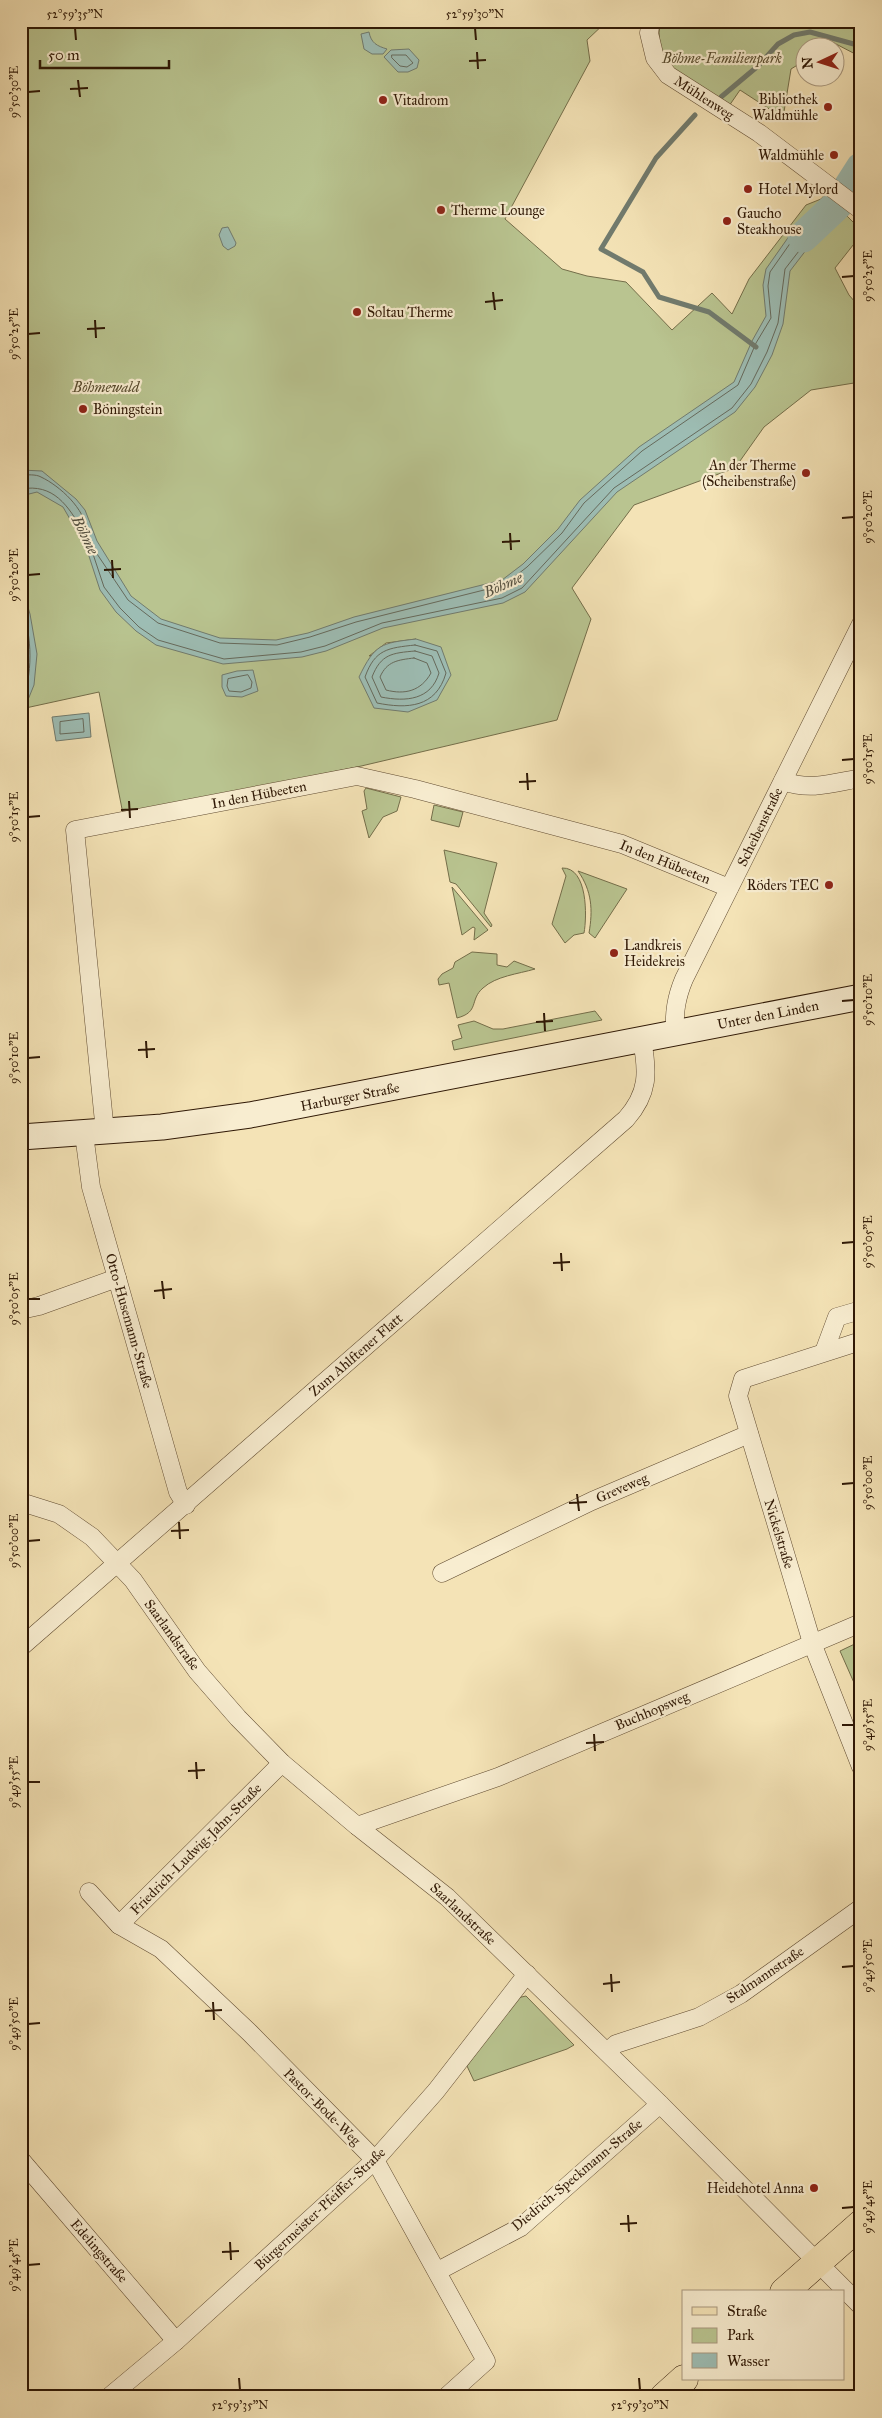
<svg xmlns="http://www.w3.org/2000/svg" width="882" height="2418" viewBox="0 0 882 2418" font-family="'IM FELL Great Primer',serif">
	<rect width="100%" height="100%" fill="#f4e3b6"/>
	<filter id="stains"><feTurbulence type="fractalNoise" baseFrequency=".004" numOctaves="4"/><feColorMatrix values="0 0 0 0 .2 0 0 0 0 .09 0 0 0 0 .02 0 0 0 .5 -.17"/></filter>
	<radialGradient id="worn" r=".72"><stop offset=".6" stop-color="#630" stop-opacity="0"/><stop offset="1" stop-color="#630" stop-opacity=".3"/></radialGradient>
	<g fill="#b9c490" stroke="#746e4a" fill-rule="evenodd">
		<path d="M21 21H607L587 40 590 61 505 219 562 269 587 276 626 282 672 330 712 293 732 314 749 279 806 205 821 199 861 151V193L847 216 861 230V235L835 268 849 295 861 309V384L854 383 811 390 764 427 735 468 634 505 572 588 591 619 557 720 357 767 123 814 99 692 21 709ZM416 639 369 656 386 643Z"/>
		<path d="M661 21H861V57L834 43 826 47 804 48V61L791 69 783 118 740 90 729 106C712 94 683 80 669 66 659 57 657 34 661 21Z"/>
		<path d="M366 788 401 797 397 811 383 817 369 838 362 811 367 809 364 791Z"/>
		<path d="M434 805 463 812 459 827 431 820Z"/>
		<path d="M444 850 497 863 484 913 492 925 491 927 456 884 450 882Z"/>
		<path d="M562 868C588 867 587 917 584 933L574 935 565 943 552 924 566 876Z"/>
		<path d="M578 871 627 889 595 938 589 933C593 910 592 891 578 871Z"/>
		<path d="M452 887 488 930 474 940 475 928 473 927 462 935Z"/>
		<path d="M472 952 497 954V965L507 967 514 961 535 969C518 974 496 976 483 988 469 1000 480 1012 457 1018L449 983 439 985 438 979 442 974 453 968 455 962Z"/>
		<path d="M595 1011 602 1020 454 1050 452 1041 462 1038 458 1025 474 1021 493 1029H503Z"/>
		<path d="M861 1641V1682L855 1685 840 1651Z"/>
		<path d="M526 1996 574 2045 567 2049 474 2081 467 2066 517 1998Z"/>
	</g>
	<g fill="#9dbdb4" stroke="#717b6e">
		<path d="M369 32C371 43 377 46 387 49L383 54H372L364 49 361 34Z"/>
		<path d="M409 49 419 60 417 68 408 72H398L384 57 391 50Z"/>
		<path d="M861 125V183L843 173 854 155Z"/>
		<path d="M824 202 841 213 820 232 790 271 783 324 772 355 755 387 735 412 617 492 525 592 503 603 383 628 326 651 302 657 223 664 156 645 136 631 116 612 100 590 86 547 63 507 37 492 21 496V470L42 471 76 499 85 510 97 541 131 596 161 619 220 638 276 640 308 633 354 617 502 580 523 564 558 529 580 500 639 447 734 382 752 341 766 316 763 285 766 269 792 232Z"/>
		<path d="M228 227 236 243 235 246 228 250 223 246 219 235 222 228Z"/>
		<path d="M21 584 30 614 37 654 34 685 21 717Z"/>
		<path d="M416 639 441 647 451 675 437 700 408 712 374 708 359 677C375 644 381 643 416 639Z"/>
		<path d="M253 670 258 691 242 697 226 696 222 687V675L237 671Z"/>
		<path d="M89 713 91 737 56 741 52 717Z"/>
	</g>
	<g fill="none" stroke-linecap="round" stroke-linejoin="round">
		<g stroke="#666a5c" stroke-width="1">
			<path d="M392 55H406L413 63 407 67 400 66 392 58Z"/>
			<path d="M824 209 831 212V215L816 229 785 269 778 323 767 352 751 384 732 408 614 488 522 588 502 598 382 623 325 646 301 652 224 659 158 640 139 627 120 608 104 587 93 554 95 551 128 600 158 623 220 643 277 645 310 637 356 622 504 585 527 567 562 533 584 503 642 451 738 385 756 343 771 318 768 286 770 272 796 235Z"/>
			<path d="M21 475C27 475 36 474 41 477 60 486 85 509 87 531H83C68 506 54 483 21 489"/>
			<path d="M21 604C33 640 33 672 21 707"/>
			<path d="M21 630 26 655 21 687"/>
			<path d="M415 645 437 651 446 673C436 708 407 709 377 703L365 677C375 649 388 648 415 645Z"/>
			<path d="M415 651 432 656 439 673C431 700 406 702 381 697L372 677C381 654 392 653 415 651Z"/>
			<path d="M414 658 427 663 431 673C421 691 405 695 386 690L380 677C387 661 398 660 414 658Z"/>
			<path d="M248 675 252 682 251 688 241 692 229 691 227 686 228 679Z"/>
			<path d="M83 719 84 732 60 734V722Z"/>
		</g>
		<g stroke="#717b6e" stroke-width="5">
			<path d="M721 97 758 66 778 44 794 35 810 32 861 46"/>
			<path d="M695 115 656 158 601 249 643 272 659 297 709 312 756 347"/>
		</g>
		<path stroke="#9dbdb4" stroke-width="31" d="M803 237 838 204 861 168"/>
		<defs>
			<g id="minor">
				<path d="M651 21 649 33 655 58 668 75 759 133 861 210"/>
				<path d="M783 781C810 791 833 783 861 778"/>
				<path d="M675 1033C674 1013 676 998 684 979L861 624"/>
				<path d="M105 1132 75 830 357 776 415 789 622 844 729 888"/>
				<path d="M84 1134 91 1187 178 1492 186 1505"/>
				<path d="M21 1310 39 1306 117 1278"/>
				<path d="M861 1341 743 1379 738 1396 812 1643 861 1767"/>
				<path d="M824 1352 837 1317 861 1310"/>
				<path d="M21 1502 59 1514 92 1537 133 1580 197 1671 238 1718 282 1763 357 1826 447 1897 660 2104 861 2306"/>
				<path d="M442 1573 592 1501 749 1434"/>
				<path d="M21 1647 626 1119C649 1093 648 1072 642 1040"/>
				<path d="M357 1826 498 1777 861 1623"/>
				<path d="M89 1892 119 1925 161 1949 250 2033 375 2160 486 2361 446 2397"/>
				<path d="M119 1925 282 1763"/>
				<path d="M607 2052 616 2044 699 2017 741 1994 861 1908"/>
				<path d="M21 2160 176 2341"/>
				<path d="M438 2271 521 2227 660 2104"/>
				<path d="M109 2397 176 2341 375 2160 436 2091 527 1974"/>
			</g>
			<path id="secondary" d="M21 1137 162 1127 250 1115 861 997"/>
			<g id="primary">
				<path d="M784 2292 861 2224"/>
				<path d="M664 2397 684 2379"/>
			</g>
		</defs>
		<use href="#minor" stroke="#604b31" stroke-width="19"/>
		<use href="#secondary" stroke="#2f1805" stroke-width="27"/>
		<use href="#primary" stroke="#2f1805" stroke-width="29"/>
		<use href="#minor" stroke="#f8edd0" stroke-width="18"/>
		<use href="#secondary" stroke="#f8edd0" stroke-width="25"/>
		<use href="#primary" stroke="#f4e3b6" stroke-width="28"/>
	</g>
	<path fill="none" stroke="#2f1805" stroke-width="2" d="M75 28 76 40M475 28 476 40M477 52 478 69M469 61 486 60M78 80 80 97M70 89 88 88M28 92 40 91M842 277 854 276M493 292 495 310M485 302 503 300M95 320 96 338M87 329 105 328M28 334 40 333M842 518 854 517M510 533 511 550M502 542 520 541M112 560 113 578M104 570 121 569M28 575 40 574M842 760 854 759M527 773 528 790M519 782 536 781M129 801 130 818M121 810 138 809M28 817 40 816M842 1001 854 1000M544 1013 545 1031M536 1022 553 1021M146 1041 147 1058M138 1050 155 1049M28 1058 40 1057M842 1243 854 1242M561 1253 562 1271M553 1263 570 1262M162 1281 164 1299M154 1291 172 1289M28 1299H40M842 1484 854 1483M577 1494 579 1511M569 1503 587 1502M179 1522 180 1539M171 1531 189 1530M28 1541 40 1540M842 1725H854M594 1734 595 1751M586 1743 604 1742M196 1762 197 1779M188 1771 205 1770M28 1782H40M842 1967 854 1966M611 1974 612 1992M603 1984 620 1982M213 2002 214 2020M205 2011 222 2010M28 2024 40 2023M842 2208 854 2207M628 2215 629 2232M620 2224 637 2223M230 2242 231 2260M222 2252 239 2251M28 2265 40 2264M239 2378 240 2390M639 2378 640 2390"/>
	<g fill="#8f2418" stroke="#f8edd0" stroke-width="2">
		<circle cx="383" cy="100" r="5"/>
		<circle cx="828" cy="107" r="5"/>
		<circle cx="834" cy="155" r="5"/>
		<circle cx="748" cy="189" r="5"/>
		<circle cx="441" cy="210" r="5"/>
		<circle cx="727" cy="221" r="5"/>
		<circle cx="357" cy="312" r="5"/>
		<circle cx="83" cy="409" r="5"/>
		<circle cx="806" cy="473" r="5"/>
		<circle cx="829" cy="885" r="5"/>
		<circle cx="614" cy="953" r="5"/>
		<circle cx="814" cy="2188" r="5"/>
	</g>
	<g text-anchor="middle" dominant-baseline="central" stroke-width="4.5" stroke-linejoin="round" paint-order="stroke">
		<g font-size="14" font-style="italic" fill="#584c2f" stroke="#f8edd0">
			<text x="722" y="58">Böhme-Familienpark</text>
			<text x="106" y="387">Böhmewald</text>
		</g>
		<g font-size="14" fill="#2f1805" stroke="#f8edd0">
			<text transform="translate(704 98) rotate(33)">Mühlenweg</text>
			<text transform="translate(259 795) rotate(-11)">In den Hübeeten</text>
			<text transform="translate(760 827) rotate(-64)">Scheibenstraße</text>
			<text transform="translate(665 862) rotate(22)">In den Hübeeten</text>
			<text transform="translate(768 1015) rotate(-11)">Unter den Linden</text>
			<text transform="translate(350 1097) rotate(-11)">Harburger Straße</text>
			<text transform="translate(129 1321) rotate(74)">Otto-Husemann-Straße</text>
			<text transform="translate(356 1355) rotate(-41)">Zum Ahlftener Flatt</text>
			<text transform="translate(622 1488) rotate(-23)">Greveweg</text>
			<text transform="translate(779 1534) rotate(73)">Nickelstraße</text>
			<text transform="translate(172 1635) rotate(54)">Saarlandstraße</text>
			<text transform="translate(652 1711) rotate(-23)">Buchhopsweg</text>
			<text transform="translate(196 1849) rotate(-45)">Friedrich-Ludwig-Jahn-Straße</text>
			<text transform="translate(463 1914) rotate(43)">Saarlandstraße</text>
			<text transform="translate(765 1975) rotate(-34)">Stalmannstraße</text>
			<text transform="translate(322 2107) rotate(45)">Pastor-Bode-Weg</text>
			<text transform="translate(577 2175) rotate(-40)">Diedrich-Speckmann-Straße</text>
			<text transform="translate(320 2209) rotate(-43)">Bürgermeister-Pfeiffer-Straße</text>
			<text transform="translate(99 2251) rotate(49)">Edelingstraße</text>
		</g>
		<g font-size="14" fill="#2f1805" stroke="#f8edd0" text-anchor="start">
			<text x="818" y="99" text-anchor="end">Bibliothek<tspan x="818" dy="16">Waldmühle</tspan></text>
			<text x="393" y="100">Vitadrom</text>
			<text x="824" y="155" text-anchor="end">Waldmühle</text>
			<text x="758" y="189">Hotel Mylord</text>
			<text x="451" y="210">Therme Lounge</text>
			<text x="737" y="213">Gaucho<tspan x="737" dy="16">Steakhouse</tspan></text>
			<text x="367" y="312">Soltau Therme</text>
			<text x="93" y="409">Böningstein</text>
			<text x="796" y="465" text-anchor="end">An der Therme<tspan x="796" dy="16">(Scheibenstraße)</tspan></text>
			<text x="819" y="885" text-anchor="end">Röders TEC</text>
			<text x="624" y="945">Landkreis<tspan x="624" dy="16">Heidekreis</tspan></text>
			<text x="804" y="2188" text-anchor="end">Heidehotel Anna</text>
		</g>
		<g font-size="15" font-style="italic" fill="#565242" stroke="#f8edd0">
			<text transform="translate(85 535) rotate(64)">Böhme</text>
			<text transform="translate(503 585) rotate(-24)">Böhme</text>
		</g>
	</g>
	<rect width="882" height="2418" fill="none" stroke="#f4e3b6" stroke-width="55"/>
	<rect x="682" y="2290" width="162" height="90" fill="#f8edd0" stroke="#a8987f"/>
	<rect x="692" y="2307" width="25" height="8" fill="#f4e3b6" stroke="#a8987f"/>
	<text x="727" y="2316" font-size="15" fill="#2f1805">Straße</text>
	<rect x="692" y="2328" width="25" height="15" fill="#b9c490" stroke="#a8987f"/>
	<text x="727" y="2340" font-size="15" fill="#2f1805">Park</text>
	<rect x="692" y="2353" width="25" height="15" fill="#9dbdb4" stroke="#a8987f"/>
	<text x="727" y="2366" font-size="15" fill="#2f1805">Wasser</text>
	<g transform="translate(820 62) rotate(266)"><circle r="24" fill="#f8edd0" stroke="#a8987f"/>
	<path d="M0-4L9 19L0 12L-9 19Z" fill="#8f2418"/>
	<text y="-8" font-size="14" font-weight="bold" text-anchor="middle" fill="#2f1805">N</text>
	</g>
	<path d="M40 60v8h129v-8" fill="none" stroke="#2f1805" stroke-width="2.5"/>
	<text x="48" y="60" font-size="15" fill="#2f1805" stroke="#f8edd0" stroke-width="4" paint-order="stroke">50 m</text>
	<rect x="28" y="28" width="826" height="2362" fill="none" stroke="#2f1805" stroke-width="2"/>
	<g font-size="12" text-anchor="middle" fill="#2f1805">
		<text x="75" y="18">52°59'35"N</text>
		<text x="475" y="18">52°59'30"N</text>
		<text transform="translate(14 92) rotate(-90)" y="4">9°50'30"E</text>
		<text transform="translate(868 276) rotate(-90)" y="4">9°50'25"E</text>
		<text transform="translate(14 334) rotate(-90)" y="4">9°50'25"E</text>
		<text transform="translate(868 517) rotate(-90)" y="4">9°50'20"E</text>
		<text transform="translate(14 575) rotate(-90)" y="4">9°50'20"E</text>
		<text transform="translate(868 759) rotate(-90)" y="4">9°50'15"E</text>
		<text transform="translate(14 817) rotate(-90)" y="4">9°50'15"E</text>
		<text transform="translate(868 1000) rotate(-90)" y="4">9°50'10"E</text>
		<text transform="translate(14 1058) rotate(-90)" y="4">9°50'10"E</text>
		<text transform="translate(868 1242) rotate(-90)" y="4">9°50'05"E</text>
		<text transform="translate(14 1299) rotate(-90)" y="4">9°50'05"E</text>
		<text transform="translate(868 1483) rotate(-90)" y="4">9°50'00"E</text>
		<text transform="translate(14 1541) rotate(-90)" y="4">9°50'00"E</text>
		<text transform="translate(868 1725) rotate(-90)" y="4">9°49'55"E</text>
		<text transform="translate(14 1782) rotate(-90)" y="4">9°49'55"E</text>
		<text transform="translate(868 1966) rotate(-90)" y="4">9°49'50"E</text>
		<text transform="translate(14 2024) rotate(-90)" y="4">9°49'50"E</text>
		<text transform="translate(868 2207) rotate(-90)" y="4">9°49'45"E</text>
		<text transform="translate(14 2265) rotate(-90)" y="4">9°49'45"E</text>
		<text x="240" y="2409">52°59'35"N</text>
		<text x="640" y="2409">52°59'30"N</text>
	</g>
	<rect width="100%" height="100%" filter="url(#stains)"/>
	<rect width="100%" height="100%" fill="url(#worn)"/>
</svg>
